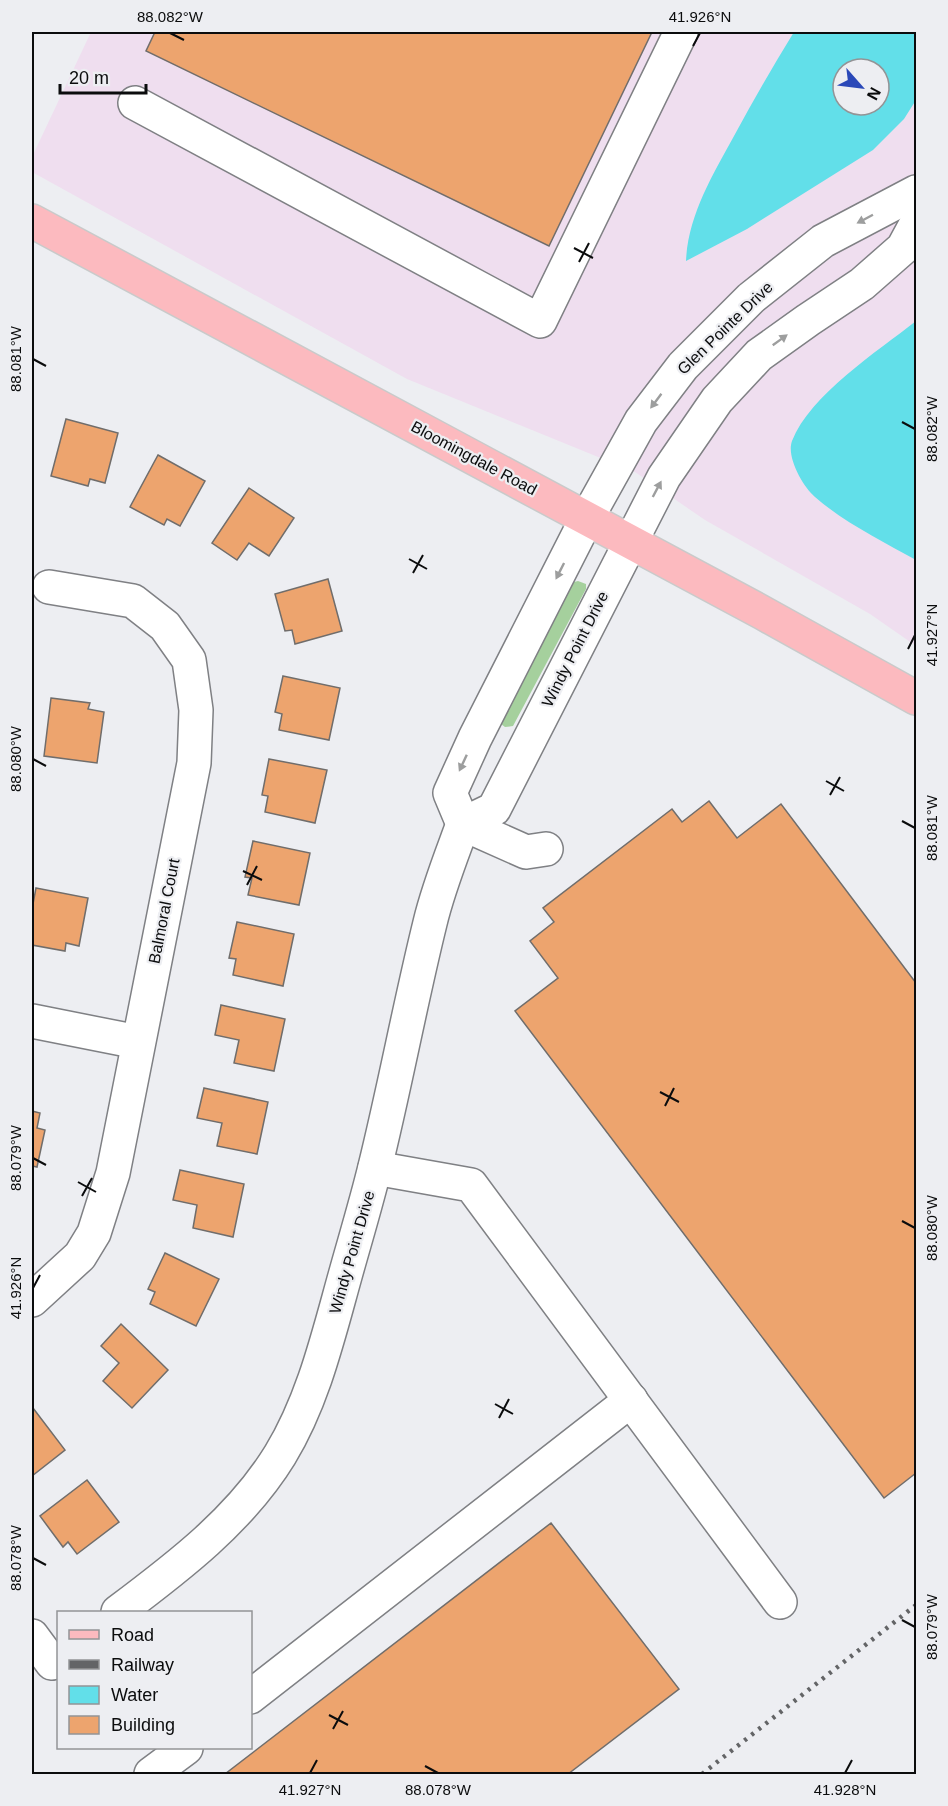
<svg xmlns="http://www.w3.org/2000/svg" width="948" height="1806" viewBox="0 0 948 1806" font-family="Arial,sans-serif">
	<rect width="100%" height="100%" fill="#edeef2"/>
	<path fill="#efdeef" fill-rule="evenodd" d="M91 32H916V646L870 614 705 520 635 472 407 379 32 172V157ZM843 69H879V105H843Z"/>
	<path fill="#a5d09d" d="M578 581 586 584V589L513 726 505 727 501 724V719L574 582Z"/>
	<g fill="#62dfe9" fill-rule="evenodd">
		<path d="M794 32H916V100L904 119 873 150 747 229 686 261C688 216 712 176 734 136 753 101 773 66 794 32ZM843 69H879V105H843Z"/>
		<path d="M916 321V560C882 541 845 523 815 497 803 487 786 457 792 441 810 395 878 351 916 321Z"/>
	</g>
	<g fill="#eda46e" stroke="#706d6b" stroke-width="1.5">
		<path d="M155 32H652L549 246 146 51Z"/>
		<path d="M66 419 118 433 105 483 90 479 88 486 51 476Z"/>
		<path d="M158 455 205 481 180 526 167 519 164 525 130 507Z"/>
		<path d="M249 488 294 518 269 556 249 543 237 560 212 543Z"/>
		<path d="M328 579 342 631 295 644 292 630 285 631 275 594Z"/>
		<path d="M283 676 340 688 329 740 279 730 282 714 275 712Z"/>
		<path d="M51 698 90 703 88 709 104 712 97 763 44 756Z"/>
		<path d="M269 759 327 770 315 823 265 812 268 796 262 795Z"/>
		<path d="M709 801 737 838 781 804 916 983V1473L884 1498 515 1011 558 978 530 941 554 922 543 908 672 809 682 822Z"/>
		<path d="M253 841 310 853 299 905 248 895 252 878 245 877Z"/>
		<path d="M36 888 88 898 79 946 66 943 65 951 32 945V909Z"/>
		<path d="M237 922 294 934 283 986 233 975 236 959 229 958Z"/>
		<path d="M221 1005 285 1019 274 1071 234 1063 239 1040 215 1035Z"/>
		<path d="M204 1088 268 1102 257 1154 217 1146 222 1123 197 1118Z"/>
		<path d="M32 1111 40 1113 37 1128 45 1130 37 1167 32 1166Z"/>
		<path d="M180 1170 244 1184 233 1237 193 1228 197 1205 173 1200Z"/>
		<path d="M165 1253 219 1279 196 1326 150 1304 155 1292 148 1289Z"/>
		<path d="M121 1324 168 1370 132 1408 103 1381 119 1363 101 1346Z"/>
		<path d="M33 1408 65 1450 32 1476V1409Z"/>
		<path d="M87 1480 119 1522 77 1554 68 1542 63 1547 40 1516Z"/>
		<path d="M551 1523 679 1689 568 1774H225Z"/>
	</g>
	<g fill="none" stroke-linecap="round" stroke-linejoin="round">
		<defs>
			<g id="minor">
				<path d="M135 103 540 321 681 32"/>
				<path d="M463 824 450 793 475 738 587 518 641 421 683 366 751 298 823 241 916 192"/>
				<path d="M463 824 526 852 546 849"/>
				<path d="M32 1021 138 1042"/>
				<path d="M375 1168 471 1185 780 1602"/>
				<path d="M32 1300 80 1256 94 1233 113 1173 194 763 196 710 189 660 165 626 133 601 49 587"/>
				<path d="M118 1612C178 1567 240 1520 280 1455 313 1401 328 1337 345 1276 355 1240 366 1204 375 1167 395 1086 410 1004 430 923 438 889 451 857 463 824L494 809 664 477 717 400 759 355 808 320 862 284 903 248 916 224"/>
				<path d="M32 1636 52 1663"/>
				<path d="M250 1697 631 1400"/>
				<path d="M151 1774 186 1748"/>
			</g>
			<path id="major" d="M32 221 763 613 916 698"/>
		</defs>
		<use href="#minor" stroke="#7f8084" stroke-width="36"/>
		<use href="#major" stroke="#c9caca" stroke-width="36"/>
		<use href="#minor" stroke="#fff" stroke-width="33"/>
		<use href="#major" stroke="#fcbabf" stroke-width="33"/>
		<path stroke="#636466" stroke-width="4.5" stroke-dasharray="3 6" stroke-linecap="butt" d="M702 1774 916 1605"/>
	</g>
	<defs><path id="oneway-solid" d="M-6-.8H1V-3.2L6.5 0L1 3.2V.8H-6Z" transform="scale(1.5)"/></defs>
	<g fill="#9d9e9e">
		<use href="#oneway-solid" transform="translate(865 219) rotate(152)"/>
		<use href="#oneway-solid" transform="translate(780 340) rotate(-36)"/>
		<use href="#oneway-solid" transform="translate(656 401) rotate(127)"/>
		<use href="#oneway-solid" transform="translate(657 489) rotate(-62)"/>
		<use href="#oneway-solid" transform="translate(560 571) rotate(117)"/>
		<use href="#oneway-solid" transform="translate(463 763) rotate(115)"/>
	</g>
	<path fill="none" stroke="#0b0c0d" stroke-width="2" d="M170 33 184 40M693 46 700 33M574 248 593 258M579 262 589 243M33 359 46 366M902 422 915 429M409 559 427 569M413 573 423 555M908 649 915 635M33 759 46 766M826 781 844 791M830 795 840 777M902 821 915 828M243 871 262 880M247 885 257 866M660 1092 679 1102M665 1106 674 1088M33 1158 46 1165M78 1182 96 1192M82 1196 92 1178M902 1221 915 1228M33 1288 40 1275M495 1404 513 1414M499 1418 509 1399M33 1558 46 1565M902 1620 915 1627M329 1715 348 1725M333 1729 343 1711M425 1766 438 1773M310 1773 317 1760M845 1773 852 1760"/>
	<g text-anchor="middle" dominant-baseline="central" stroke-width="4.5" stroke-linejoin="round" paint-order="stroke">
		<g font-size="16" fill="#0b0c0d" stroke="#edeef2">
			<text transform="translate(725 328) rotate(-44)">Glen Pointe Drive</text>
			<text transform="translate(474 458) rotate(28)">Bloomingdale Road</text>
			<text transform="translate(575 649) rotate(-63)">Windy Point Drive</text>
			<text transform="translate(164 911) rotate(-79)">Balmoral Court</text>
			<text transform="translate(352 1252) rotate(-74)">Windy Point Drive</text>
		</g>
	</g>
	<rect width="948" height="1806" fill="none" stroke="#edeef2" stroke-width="66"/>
	<rect x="57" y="1611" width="195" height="138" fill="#edeef2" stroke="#939496" stroke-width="1.5"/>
	<rect x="69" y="1630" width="30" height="9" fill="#fcbabf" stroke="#939496" stroke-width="1.5"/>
	<text x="111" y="1641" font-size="18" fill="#0b0c0d">Road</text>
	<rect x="69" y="1660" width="30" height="9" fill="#636466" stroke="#939496" stroke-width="1.5"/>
	<text x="111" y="1671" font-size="18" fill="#0b0c0d">Railway</text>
	<rect x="69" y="1686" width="30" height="18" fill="#62dfe9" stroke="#939496" stroke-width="1.5"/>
	<text x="111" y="1701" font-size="18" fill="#0b0c0d">Water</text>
	<rect x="69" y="1716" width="30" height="18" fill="#eda46e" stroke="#939496" stroke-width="1.5"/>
	<text x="111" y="1731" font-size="18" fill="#0b0c0d">Building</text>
	<g transform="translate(861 87) rotate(118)"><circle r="28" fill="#edeef2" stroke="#939496" stroke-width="1.5"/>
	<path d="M0-4.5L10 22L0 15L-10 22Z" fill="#2a48b8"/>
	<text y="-9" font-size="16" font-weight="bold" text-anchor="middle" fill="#0b0c0d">N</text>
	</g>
	<path d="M60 84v9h86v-9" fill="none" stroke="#0b0c0d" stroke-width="3"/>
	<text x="69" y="84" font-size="18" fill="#0b0c0d" stroke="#edeef2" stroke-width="4.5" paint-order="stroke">20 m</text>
	<rect x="33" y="33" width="882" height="1740" fill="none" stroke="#0b0c0d" stroke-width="2"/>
	<g font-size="15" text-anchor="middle" fill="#0b0c0d">
		<text x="170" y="22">88.082°W</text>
		<text x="700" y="22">41.926°N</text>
		<text transform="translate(16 359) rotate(-90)" y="5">88.081°W</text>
		<text transform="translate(932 429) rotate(-90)" y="5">88.082°W</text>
		<text transform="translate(932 635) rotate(-90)" y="5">41.927°N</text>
		<text transform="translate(16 759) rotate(-90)" y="5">88.080°W</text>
		<text transform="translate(932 828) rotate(-90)" y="5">88.081°W</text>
		<text transform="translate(16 1158) rotate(-90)" y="5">88.079°W</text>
		<text transform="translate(932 1228) rotate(-90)" y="5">88.080°W</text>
		<text transform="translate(16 1288) rotate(-90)" y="5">41.926°N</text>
		<text transform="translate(16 1558) rotate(-90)" y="5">88.078°W</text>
		<text transform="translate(932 1627) rotate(-90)" y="5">88.079°W</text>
		<text x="310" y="1795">41.927°N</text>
		<text x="438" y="1795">88.078°W</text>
		<text x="845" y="1795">41.928°N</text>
	</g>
</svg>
